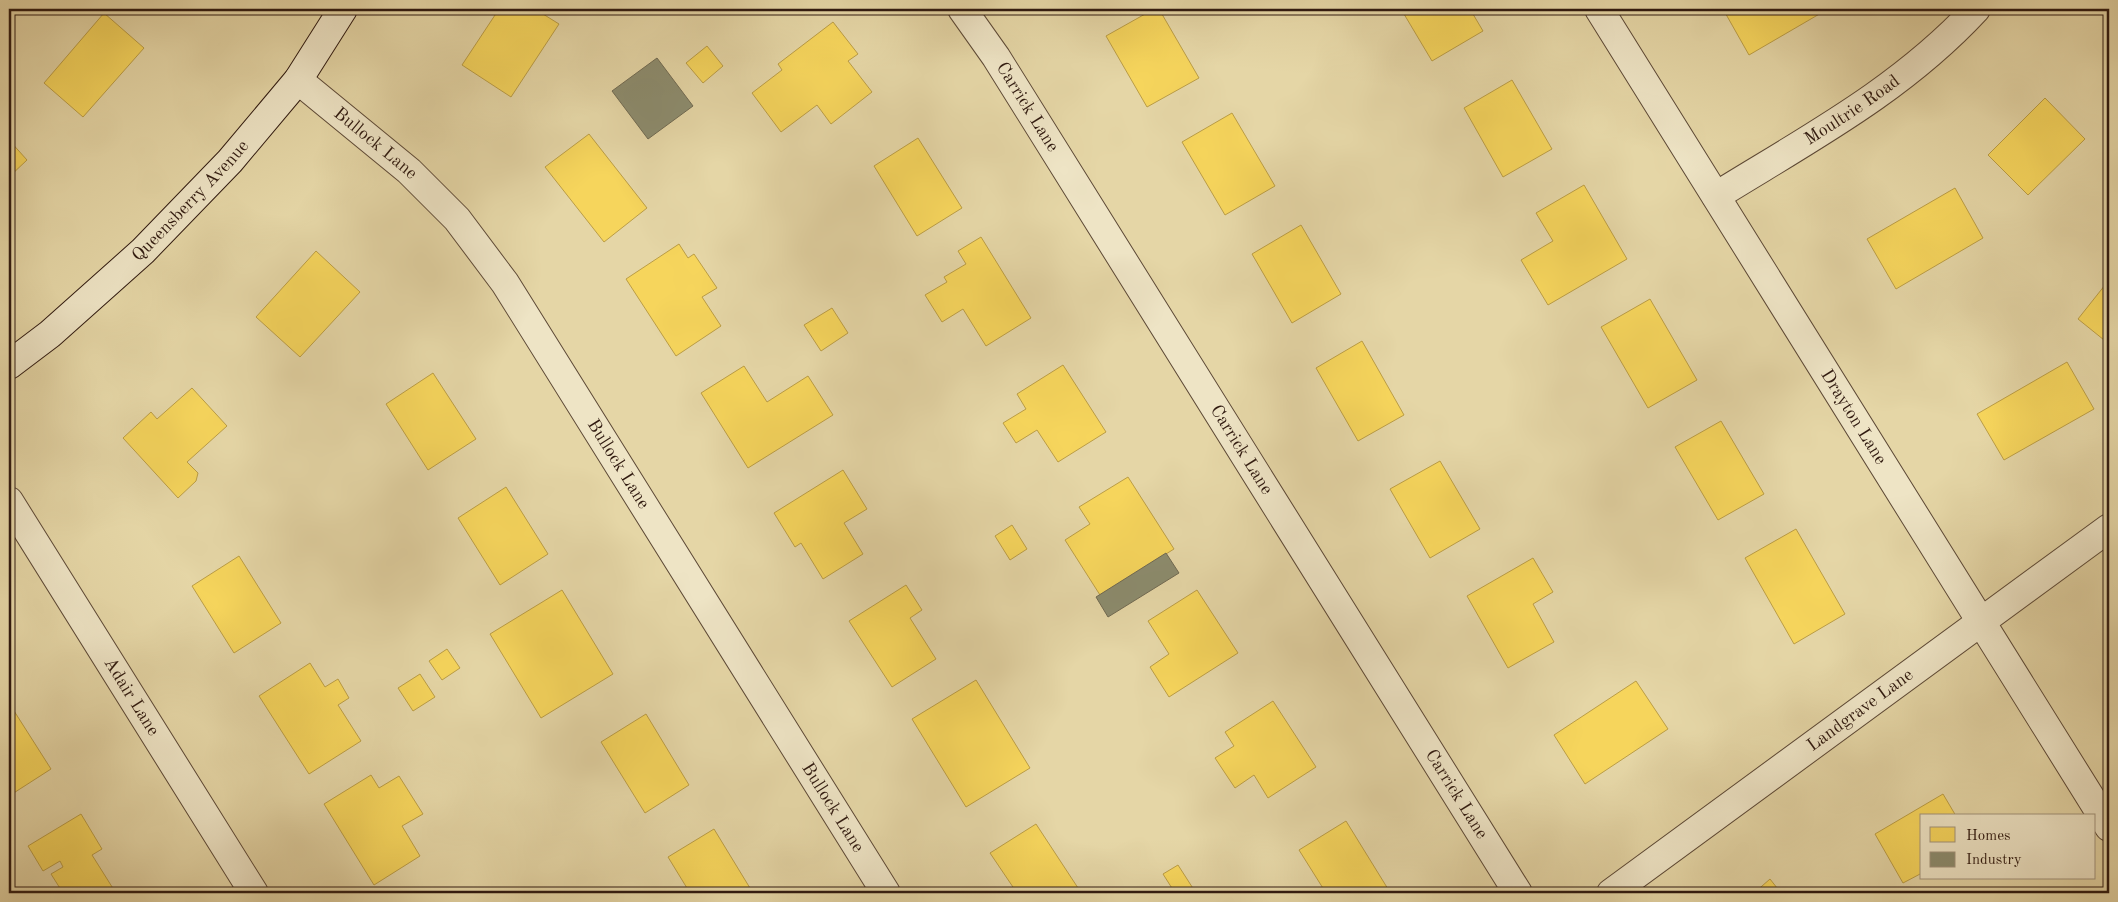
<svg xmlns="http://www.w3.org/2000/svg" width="2118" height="902" viewBox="0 0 2118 902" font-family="'Old Standard TT',serif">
	<rect width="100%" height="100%" fill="#e5d6a6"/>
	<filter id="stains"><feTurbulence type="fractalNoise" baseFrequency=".004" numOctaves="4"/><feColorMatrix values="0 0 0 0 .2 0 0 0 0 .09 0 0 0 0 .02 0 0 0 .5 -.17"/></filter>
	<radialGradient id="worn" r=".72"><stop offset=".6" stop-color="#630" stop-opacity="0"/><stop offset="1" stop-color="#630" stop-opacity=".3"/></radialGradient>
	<g fill="#f6d55c" stroke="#bb9d45">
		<path d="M499 9H535L559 24 511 97 462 65Z"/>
		<path d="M1154 9H1159L1199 78 1147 107 1106 36Z"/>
		<path d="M1401 9H1470L1483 31 1432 61Z"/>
		<path d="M1723 9H1828L1749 55Z"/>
		<path d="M104 13 144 48 83 117 44 83Z"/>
		<path d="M833 22 858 54 848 61 872 92 831 124 817 105 781 132 752 93 782 70 778 64Z"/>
		<path d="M707 46 723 66 703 83 686 63Z"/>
		<path d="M1512 80 1552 149 1503 177 1464 108Z"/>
		<path d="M2045 98 2085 139 2028 195 1988 155Z"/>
		<path d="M1232 113 1275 186 1225 215 1182 142Z"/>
		<path d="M589 134 647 208 604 242 545 167Z"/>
		<path d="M918 138 962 208 917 236 874 166Z"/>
		<path d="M9 140 27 160 9 177Z"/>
		<path d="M1584 185 1627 259 1548 305 1521 260 1553 241 1536 213Z"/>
		<path d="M1955 188 1983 238 1896 289 1867 239Z"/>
		<path d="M1301 225 1341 294 1292 323 1252 254Z"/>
		<path d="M981 237 1031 318 986 346 963 309 942 322 925 295 947 282 944 277 966 264 958 251Z"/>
		<path d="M679 244 688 258 694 254 717 288 702 297 721 326 676 356 626 279Z"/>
		<path d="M316 251 360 292 300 357 256 317Z"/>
		<path d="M2109 280V344L2078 319Z"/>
		<path d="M1650 299 1697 380 1648 408 1601 327Z"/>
		<path d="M832 308 848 333 821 351 804 325Z"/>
		<path d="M1362 341 1404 415 1358 441 1316 368Z"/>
		<path d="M2067 362 2094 409 2004 460 1977 414Z"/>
		<path d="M1063 365 1106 432 1058 462 1037 430 1016 443 1003 423 1026 409 1017 394Z"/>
		<path d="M744 366 767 402 808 376 833 415 748 468 701 393Z"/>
		<path d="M433 373 476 439 428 470 386 404Z"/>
		<path d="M192 388 227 426 187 462 198 473 196 481 178 498 123 438 151 412 157 419Z"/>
		<path d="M1721 421 1764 494 1718 520 1675 447Z"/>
		<path d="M1440 461 1480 529 1430 558 1390 489Z"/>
		<path d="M843 470 867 509 844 523 863 554 823 579 801 543 795 547 774 513Z"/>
		<path d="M1128 477 1174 549 1100 595 1065 540 1090 524 1079 507Z"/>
		<path d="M506 487 548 554 500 585 458 518Z"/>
		<path d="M1012 525 1027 549 1010 560 995 536Z"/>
		<path d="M1796 529 1845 614 1794 644 1745 558Z"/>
		<path d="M239 556 281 623 234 653 192 586Z"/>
		<path d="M1533 558 1553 592 1533 604 1554 642 1508 668 1467 596Z"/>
		<path d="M906 585 922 610 910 618 936 659 892 687 849 621Z"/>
		<path d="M562 590 613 674 541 718 490 634Z"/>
		<path d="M1197 590 1238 653 1169 697 1150 667 1169 654 1148 621Z"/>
		<path d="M447 649 460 668 442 680 429 661Z"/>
		<path d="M310 663 325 687 338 679 349 698 338 705 361 741 309 774 259 696Z"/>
		<path d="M420 674 435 697 413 711 398 688Z"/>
		<path d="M976 680 1030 768 966 807 912 719Z"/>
		<path d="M1636 681 1668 729 1585 784 1554 735Z"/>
		<path d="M1273 701 1316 767 1268 798 1254 775 1235 788 1215 758 1234 746 1225 732Z"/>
		<path d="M9 703 51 769 9 796Z"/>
		<path d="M646 714 689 785 645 813 601 742Z"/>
		<path d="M371 775 379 788 399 776 423 814 402 826 420 856 374 885 324 804Z"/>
		<path d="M1943 794 1956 816H1922V873L1903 883 1875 834Z"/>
		<path d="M81 814 102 849 92 855 114 890 108 893H63L51 874 63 867 60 861 43 871 28 846Z"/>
		<path d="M1346 821 1388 889 1381 893H1326L1299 850Z"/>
		<path d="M1036 824 1080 891 1077 893H1017L990 853Z"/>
		<path d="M714 829 753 893H690L668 857Z"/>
		<path d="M1178 865 1196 893H1175L1163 874Z"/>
		<path d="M1770 879 1781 893H1754Z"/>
	</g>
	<g fill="#8c8c6e" stroke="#706a52">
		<path d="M657 58 693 106 648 139 612 91Z"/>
		<path d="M1166 553 1179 573 1108 617 1096 597Z"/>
	</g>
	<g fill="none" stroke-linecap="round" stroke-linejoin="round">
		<defs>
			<g id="street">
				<path id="s1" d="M962 9 996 57 1518 893"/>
				<path id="s2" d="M1599 9 2109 827"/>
				<path id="s3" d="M298 80 409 171 457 219 505 283 886 893"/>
				<path id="s4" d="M1716 196C1808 139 1901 90 1976 9"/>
				<path id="s5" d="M9 501 254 893"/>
				<path id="s6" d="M1611 893 2109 528"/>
			</g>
			<g id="secondary">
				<path id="s7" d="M9 365 50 334 143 251 230 161 298 80 343 9"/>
			</g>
		</defs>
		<use href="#street" stroke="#5d4936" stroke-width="30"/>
		<use href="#secondary" stroke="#301a10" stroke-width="30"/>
		<use href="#street" stroke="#eee4c5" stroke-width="28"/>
		<use href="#secondary" stroke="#eee4c5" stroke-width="28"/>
	</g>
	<g text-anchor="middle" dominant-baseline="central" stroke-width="5" stroke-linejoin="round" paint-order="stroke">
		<g font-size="18" fill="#301a10" stroke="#eee4c5">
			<text stroke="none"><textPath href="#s1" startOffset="118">Carrick Lane</textPath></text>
			<text stroke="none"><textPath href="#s4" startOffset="161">Moultrie Road</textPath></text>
			<text stroke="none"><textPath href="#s3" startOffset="100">Bullock Lane</textPath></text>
			<text stroke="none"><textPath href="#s7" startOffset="245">Queensberry Avenue</textPath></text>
			<text stroke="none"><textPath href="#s2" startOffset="481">Drayton Lane</textPath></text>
			<text stroke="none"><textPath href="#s1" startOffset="522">Carrick Lane</textPath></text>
			<text stroke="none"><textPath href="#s3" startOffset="505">Bullock Lane</textPath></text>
			<text stroke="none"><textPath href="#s5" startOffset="231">Adair Lane</textPath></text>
			<text stroke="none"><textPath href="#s6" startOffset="309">Landgrave Lane</textPath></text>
			<text stroke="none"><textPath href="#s1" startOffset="928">Carrick Lane</textPath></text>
			<text stroke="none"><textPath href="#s3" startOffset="910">Bullock Lane</textPath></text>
		</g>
	</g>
	<rect width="2118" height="902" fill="none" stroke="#e5d6a6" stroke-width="30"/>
	<rect x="10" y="10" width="2098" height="882" fill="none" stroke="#301a10" stroke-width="2.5"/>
	<rect x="15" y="15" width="2088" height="872" fill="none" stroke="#301a10"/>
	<rect x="1920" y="814" width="175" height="65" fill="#eee4c5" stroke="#a2937d"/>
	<rect x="1930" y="827" width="25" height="15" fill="#f6d55c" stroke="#a2937d"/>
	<text x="1966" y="840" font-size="15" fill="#301a10">Homes</text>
	<rect x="1930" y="852" width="25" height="15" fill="#8c8c6e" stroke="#a2937d"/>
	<text x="1966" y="864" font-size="15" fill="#301a10">Industry</text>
	<rect width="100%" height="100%" filter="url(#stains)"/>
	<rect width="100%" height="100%" fill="url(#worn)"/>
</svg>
